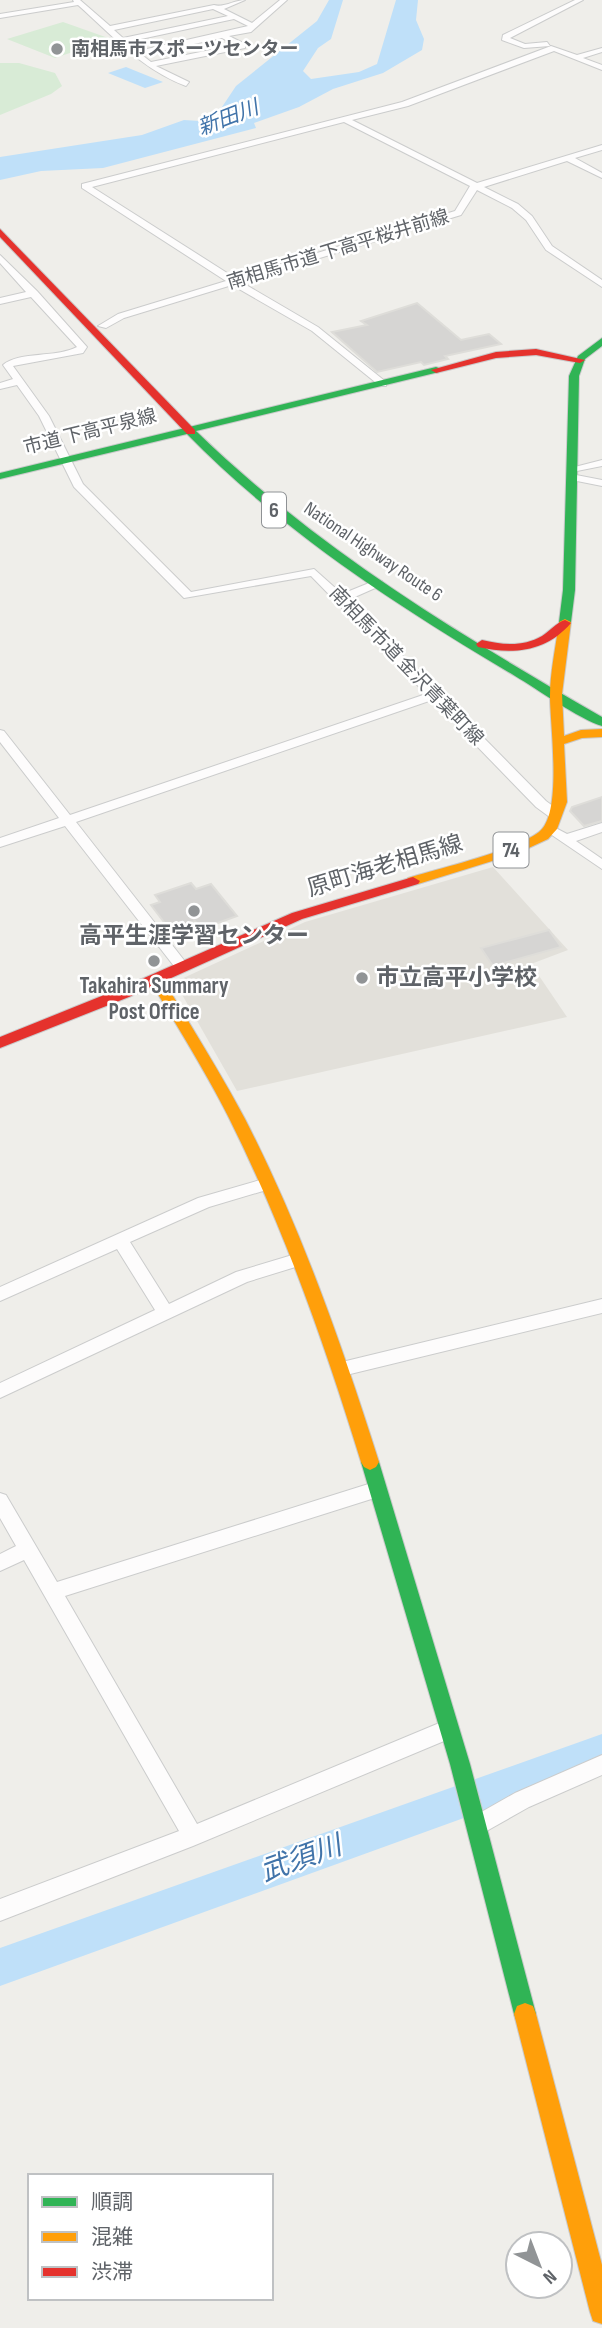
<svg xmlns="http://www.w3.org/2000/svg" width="602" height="2328" viewBox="0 0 602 2328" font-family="'Sofia Sans Condensed','Noto Sans JP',sans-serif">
	<rect width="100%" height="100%" fill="#efeeea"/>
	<path fill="#e2e0da" d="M493 867 568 950 531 964 567 1017 237 1091 176 984 179 980 305 922Z"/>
	<g fill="#d8ebd6">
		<path d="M63 22 111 39 55 58 7 39Z"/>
		<path d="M0 63H19L55 73 62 86 51 94 0 115Z"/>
	</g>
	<g fill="#bfe0f9">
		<path d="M329 0H343L331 39 318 48 303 71 311 79 359 72 377 64 396 0H418L416 20 424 39 422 50 383 73 333 89 299 107 254 123 256 128 103 168 41 171 0 180V157L142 135 184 120 200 121 222 107 236 86 317 21Z"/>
		<path d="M126 67 163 82 145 88 108 73Z"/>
	</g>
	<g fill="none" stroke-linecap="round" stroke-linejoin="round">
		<path fill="#bfe0f9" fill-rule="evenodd" d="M602 1734V1768L0 1986V1948Z"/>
	</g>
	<g fill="#d6d5d3" stroke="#deddd9" stroke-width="2">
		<path d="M417 303 461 340 489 334 501 344 445 356 448 359 424 365 421 362 377 372 332 332 367 325 361 321Z"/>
		<path d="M602 797V821L584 826 570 811 572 807Z"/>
		<path d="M191 883 196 889 211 884 237 916 201 929 195 921 180 927 177 923 167 926 151 905 160 902 155 895Z"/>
		<path d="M549 930 561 947 493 966 481 948Z"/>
	</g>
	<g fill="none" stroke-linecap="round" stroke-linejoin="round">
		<defs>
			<g id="street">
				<path d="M73 0H80L110 26 214 5C223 8 235 0 245 0L224 9 252 23 280 0H287L251 32 229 36 245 44V48L156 66 189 82 186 86C141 69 113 36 78 5L0 18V14L74 2ZM213 9 228 16 123 38 114 30ZM234 19 248 26 138 51 127 42ZM222 38 235 45 151 62 142 55Z"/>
				<path d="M575 0H583L510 38 525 44 547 42 550 46 524 48 502 40 503 35Z"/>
				<path d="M551 46 577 55 602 48V52L583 58 602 65V70L554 51 408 106 352 120 477 183 602 145V150L575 158 602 173V178L567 161 484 187 518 204 532 216 552 246 602 280V287L546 250 526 220 512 208 477 190 461 215 241 282 318 327 386 382V386H380L312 331 232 285 124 318 106 328 98 326 118 314 226 281 82 188V184L402 102ZM344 122 470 186 455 211 235 278 92 187Z"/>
				<path d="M0 255 37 291 87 347 83 353 13 366 49 416 83 484 191 592 314 569 342 594 374 581H382V585L348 600 546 801 561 812V818H551L536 807 432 700 76 822 187 964 189 967 182 972 177 970 65 826 0 847V838L59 818 0 742V730L4 731 70 815 426 694 311 576 184 598 74 487 39 416 17 385 0 389V383L13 379 3 365C19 351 57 358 77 347L31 297 0 304V298L26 292 0 263Z"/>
				<path d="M602 460V466L572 472 567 469Z"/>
				<path d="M571 474 602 480V486L567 479V475Z"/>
				<path d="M602 823V832L576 841 602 859V869L543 829 550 825 567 834Z"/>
				<path d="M267 1178 273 1180 275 1184 273 1188 209 1207 130 1242 169 1304 236 1272 299 1253 305 1254 307 1259 305 1264 247 1282 0 1398V1383L155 1310 117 1249 0 1301V1287L198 1198Z"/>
				<path d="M602 1299V1313L342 1376 336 1374 333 1369 336 1364 342 1362Z"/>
				<path d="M378 1481 384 1483 387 1489 384 1495 65 1596 197 1824 449 1719 456 1722 459 1729 456 1736 193 1846 0 1921V1899L179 1831 24 1560 0 1571V1554L16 1546 0 1518V1493L6 1495 57 1582Z"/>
				<path d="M602 1755V1775L529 1807 483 1833 476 1836 469 1833 466 1826 469 1819 515 1793Z"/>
			</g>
			<g id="fast">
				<path d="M602 338V346L585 359 579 376 575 590 571 622 565 625 559 622 563 590 569 376 578 356Z"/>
				<path d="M436 367 439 368V372L196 431C320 551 454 631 602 717V726C579 719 537 689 515 676 397 606 283 532 187 434L0 479V473Z"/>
				<path d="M370 1454 376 1457 379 1462 470 1764 536 2014 533 2022 525 2025 517 2022 514 2014 450 1764 361 1462 364 1457Z"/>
			</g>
			<g id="slow">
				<path d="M565 619 571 622 562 694 564 736 581 730 602 729V737L582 738 564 744 567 802 557 829 548 839 518 853 418 884H408L406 881 408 878C441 868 514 851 539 832 563 814 550 726 550 696 550 672 556 646 559 622Z"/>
				<path d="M156 974 161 976C189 1023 219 1070 245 1119 301 1228 342 1345 379 1462L376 1467 370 1470 364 1467 361 1462C325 1345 284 1228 229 1118 205 1070 176 1025 149 979Z"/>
				<path d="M525 2003 533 2006 536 2014 602 2265V2324L593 2321 590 2312 514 2014 517 2006Z"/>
			</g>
			<g id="jam">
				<path d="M0 229 195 430V434H187L0 237Z"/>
				<path d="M536 349 585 360 580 363 536 355 496 358 436 373 431 370 496 352Z"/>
				<path d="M565 620 571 623C546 652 513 655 478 647L476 644 482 640C503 645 523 647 542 636 550 631 556 623 565 620Z"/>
				<path d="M413 877 420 881 418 884 302 919 129 997 0 1048V1037L119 989 292 913Z"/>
			</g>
		</defs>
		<use href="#street" stroke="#cbcccc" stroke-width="2"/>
		<use href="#fast" stroke="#cacacb" stroke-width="2"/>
		<use href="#slow" stroke="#cacacb" stroke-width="2"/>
		<use href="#jam" stroke="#cacacb" stroke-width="2"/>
		<use href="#street" fill="#fdfcfc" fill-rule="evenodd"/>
		<use href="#fast" fill="#30b455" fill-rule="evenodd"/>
		<use href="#slow" fill="#ff9f0a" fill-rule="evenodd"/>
		<use href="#jam" fill="#e5322d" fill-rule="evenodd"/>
	</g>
	<g fill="#919496" stroke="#fff" stroke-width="2.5">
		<circle cx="57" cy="49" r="7"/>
		<circle cx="194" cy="911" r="7"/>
		<circle cx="154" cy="961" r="7"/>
		<circle cx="362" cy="978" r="7"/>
	</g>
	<g text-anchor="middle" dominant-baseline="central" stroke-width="5" stroke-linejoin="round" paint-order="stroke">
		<g font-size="19" font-weight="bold" fill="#5f6368" stroke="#fff" text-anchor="start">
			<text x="71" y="49">南相馬市スポーツセンター</text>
		</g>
		<g font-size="19" fill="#5f6368" stroke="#fff">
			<text transform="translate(338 250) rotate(-17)">南相馬市道 下高平桜井前線</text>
			<text transform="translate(90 432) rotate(-14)">市道 下高平泉線</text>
			<text transform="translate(373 552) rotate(34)">National Highway Route 6</text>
			<text transform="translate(406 666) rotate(46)">南相馬市道 金沢青葉町線</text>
		</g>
		<g font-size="21" font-style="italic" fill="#4174aa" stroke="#fff">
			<text transform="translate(228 118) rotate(-21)">新田川</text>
		</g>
		<g fill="#fff" stroke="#8f9295" stroke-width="2">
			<rect x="262" y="492.5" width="24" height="35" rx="5"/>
			<rect x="493.5" y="832.5" width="35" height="35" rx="5"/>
		</g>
		<g font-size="21" font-weight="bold" fill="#5f6368">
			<text x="274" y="510">6</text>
			<text x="511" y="850">74</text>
		</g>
		<g font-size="23" fill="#5f6368" stroke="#fff">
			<text transform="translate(385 866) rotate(-17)">原町海老相馬線</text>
		</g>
		<g font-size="23" font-weight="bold" fill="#5f6368" stroke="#fff">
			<text x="194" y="936">高平生涯学習センター</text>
			<text x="376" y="978" text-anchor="start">市立高平小学校</text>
			<text x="154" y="986">Takahira Summary<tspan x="154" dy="26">Post Office</tspan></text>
		</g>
		<g font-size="28" font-style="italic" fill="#4174aa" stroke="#fff">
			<text transform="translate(301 1859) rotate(-20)">武須川</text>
		</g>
	</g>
	<rect x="28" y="2174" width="245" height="126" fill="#ffffff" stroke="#bfc1c3" stroke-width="2"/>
	<rect x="42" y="2197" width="35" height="10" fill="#30b455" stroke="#bfc1c3" stroke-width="2"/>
	<text x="91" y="2209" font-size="21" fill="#5f6368">順調</text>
	<rect x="42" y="2232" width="35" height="10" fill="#ff9f0a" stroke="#bfc1c3" stroke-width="2"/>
	<text x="91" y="2244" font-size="21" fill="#5f6368">混雑</text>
	<rect x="42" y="2267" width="35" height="10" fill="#e5322d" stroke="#bfc1c3" stroke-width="2"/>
	<text x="91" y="2279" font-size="21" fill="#5f6368">渋滞</text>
	<g transform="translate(539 2265) rotate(138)"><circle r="33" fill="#ffffff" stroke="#bfc1c3" stroke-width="2"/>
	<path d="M0-5L12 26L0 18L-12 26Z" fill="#919496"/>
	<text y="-10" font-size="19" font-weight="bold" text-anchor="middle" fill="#5f6368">N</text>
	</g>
</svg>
